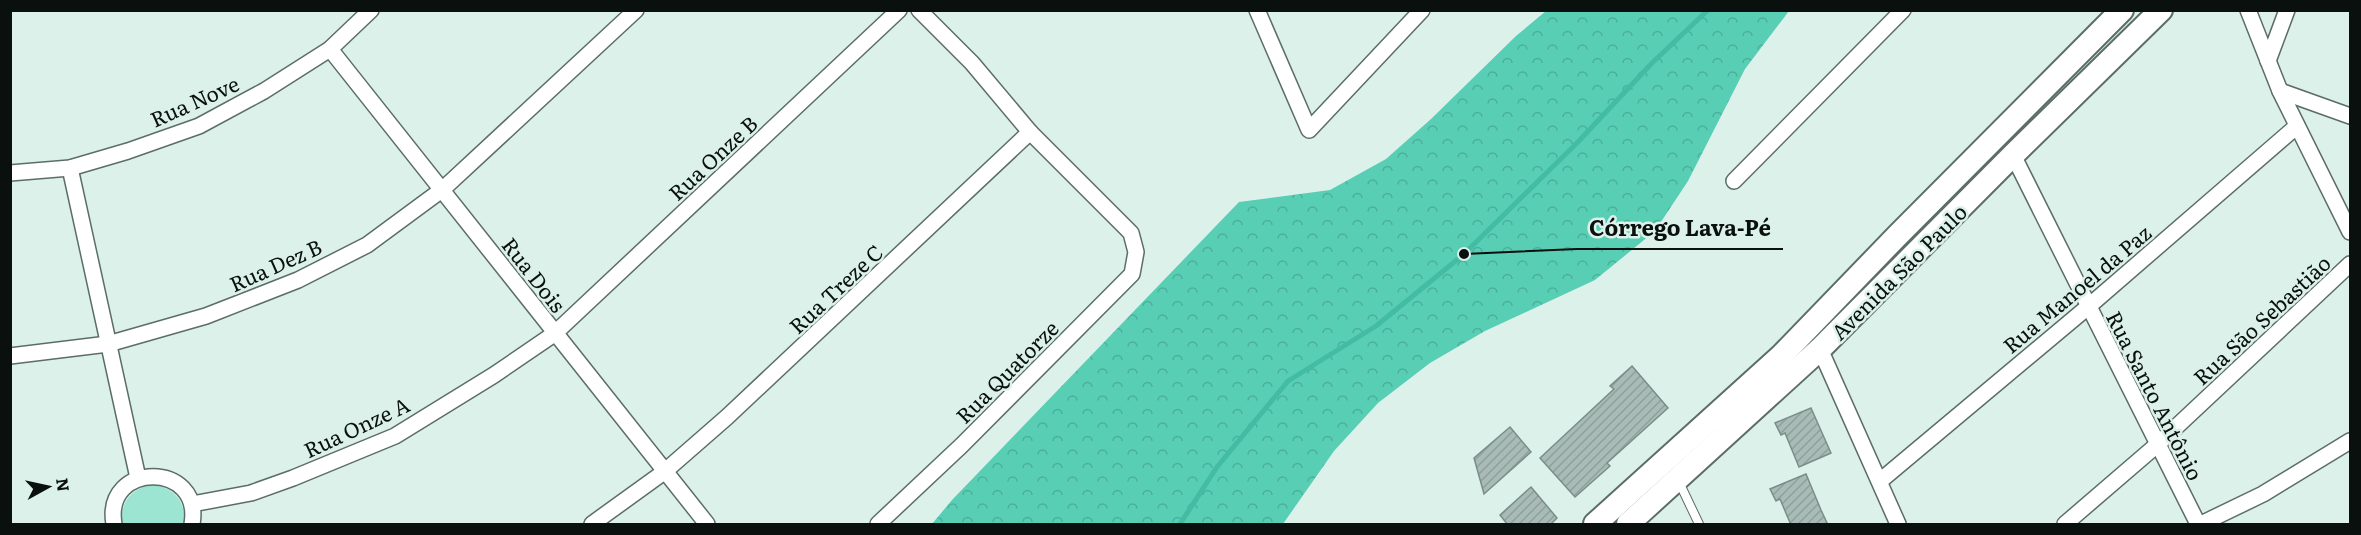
<svg xmlns="http://www.w3.org/2000/svg" width="2361" height="535" viewBox="0 0 2361 535" font-family="Literata,serif">
	<defs>
		<pattern id="forest-crowns" width="20" height="18" patternUnits="userSpaceOnUse" patternTransform="scale(1.5)"><rect width="20" height="18" fill="#58ceb5"/><path d="M2 6a3 3 0 1 1 6 0M12 15a3 3 0 1 1 6 0" fill="none" stroke="#4bb09a"/></pattern>
		<pattern id="building-hatch" width="6" height="6" patternUnits="userSpaceOnUse" patternTransform="scale(1.5)"><rect width="6" height="6" fill="#a8bbb6"/><path d="M-1 1l2-2M0 6l6-6M5 7l2-2" fill="none" stroke="#8fa09b"/></pattern>
	</defs>
	<rect width="100%" height="100%" fill="#ddf1eb"/>
	<path fill="url(#forest-crowns)" d="M1546 11H1789L1745 69 1688 181 1655 231 1595 280 1485 331 1430 363 1378 403 1334 451 1283 524H932L952 500 1239 202 1330 190 1386 159 1431 119 1516 36Z"/>
	<path fill="#9de5d3" d="M151 484C173 487 188 502 183 524H123C118 503 132 489 151 484Z"/>
	<g fill="none" stroke-linecap="round" stroke-linejoin="round">
		<path stroke="#44bca4" stroke-width="5" d="M1180 524 1217 467 1288 381 1376 326 1464 254 1577 143 1652 63 1708 10"/>
	</g>
	<g fill="url(#building-hatch)" stroke="#7b8d88" stroke-width="1.5">
		<path d="M1632 366 1668 408 1607 463 1610 466 1575 497 1540 458 1614 389 1610 386Z"/>
		<path d="M1811 408 1831 453 1799 467 1785 433 1781 435 1775 423Z"/>
		<path d="M1510 427 1531 452 1484 494 1474 458Z"/>
		<path d="M1806 474 1821 510 1828 525H1791L1780 499 1776 501 1770 489Z"/>
		<path d="M1531 487 1557 518 1550 525H1508L1500 515Z"/>
	</g>
	<g fill="none" stroke-linecap="round" stroke-linejoin="round">
		<defs>
			<path id="lane" d="M1679 482 1699 524"/>
			<g id="street">
				<path d="M1257 10 1309 130 1422 10"/>
				<path d="M2248 10 2280 91 2350 232"/>
				<path d="M330 49 707 524"/>
				<path d="M2268 61 2287 10"/>
				<path d="M2280 91 2350 116"/>
				<path d="M2013 155 2198 524"/>
				<path d="M70 168 138 478"/>
				<path d="M10 173 70 168 128 151 199 126 264 91 330 49 371 10"/>
				<path d="M1734 181 1903 10"/>
				<path d="M1820 349 1898 524"/>
				<path d="M10 356 108 344 206 316 298 280 367 245 443 189 636 10"/>
				<path d="M1880 481 2089 306 2297 126"/>
				<path d="M192 504 251 493 293 478 395 436 494 375 554 334 899 10"/>
				<path d="M114 524C103 461 203 461 192 524"/>
				<path d="M592 524 664 472 727 417 1030 132"/>
				<path d="M878 524 962 445 1132 274 1136 252 1131 233 1030 132 972 63 919 10"/>
				<path d="M2065 524 2158 444 2350 264"/>
				<path d="M2201 524 2263 494 2350 441"/>
			</g>
			<g id="secondary">
				<path d="M1595 524 1781 356 1898 235 2122 10"/>
				<path d="M1628 524 1820 349 2013 155 2161 10"/>
			</g>
		</defs>
		<use href="#lane" stroke="#5c6d68" stroke-width="10"/>
		<use href="#street" stroke="#5c6d68" stroke-width="18"/>
		<use href="#secondary" stroke="#5c6d68" stroke-width="26"/>
		<use href="#lane" stroke="#fff" stroke-width="8"/>
		<use href="#street" stroke="#fff" stroke-width="15"/>
		<use href="#secondary" stroke="#fff" stroke-width="22"/>
	</g>
	<g text-anchor="middle" dominant-baseline="central" stroke-width="5" stroke-linejoin="round" paint-order="stroke">
		<g font-size="21" fill="#09100e" stroke="#ddf1eb">
			<text transform="translate(194 100) rotate(-24)">Rua Nove</text>
			<text transform="translate(712 157) rotate(-43)">Rua Onze B</text>
			<text transform="translate(275 264) rotate(-24)">Rua Dez B</text>
			<text transform="translate(1898 271) rotate(-45)">Avenida São Paulo</text>
			<text transform="translate(535 274) rotate(52)">Rua Dois</text>
			<text transform="translate(835 288) rotate(-43)">Rua Treze C</text>
			<text transform="translate(2076 288) rotate(-40)">Rua Manoel da Paz</text>
			<text transform="translate(2261 319) rotate(-43)">Rua São Sebastião</text>
			<text transform="translate(1006 371) rotate(-45)">Rua Quatorze</text>
			<text transform="translate(2156 395) rotate(63)">Rua Santo Antônio</text>
			<text transform="translate(356 426) rotate(-25)">Rua Onze A</text>
		</g>
	</g>
	<path fill="none" stroke="#09100e" stroke-width="2" d="M1464 254L1577 249H1783"/>
	<circle fill="#09100e" stroke="#ddf1eb" stroke-width="2" cx="1464" cy="254" r="6"/>
	<g font-size="22" text-anchor="middle" font-weight="bold" fill="#09100e" stroke="#ddf1eb" stroke-width="5" stroke-linejoin="round" paint-order="stroke">
		<text x="1680" y="236">Córrego Lava-Pé</text>
	</g>
	<rect width="2361" height="535" fill="none" stroke="#09100e" stroke-width="24"/>
	<g transform="translate(48 487) rotate(82)" stroke="#ddf1eb" stroke-width="4.5" paint-order="stroke">
	<path d="M0-4.5L10 22L0 15L-10 22Z" fill="#09100e"/>
	<text y="-9" font-size="16" font-weight="bold" text-anchor="middle" fill="#09100e">N</text>
	</g>
</svg>
